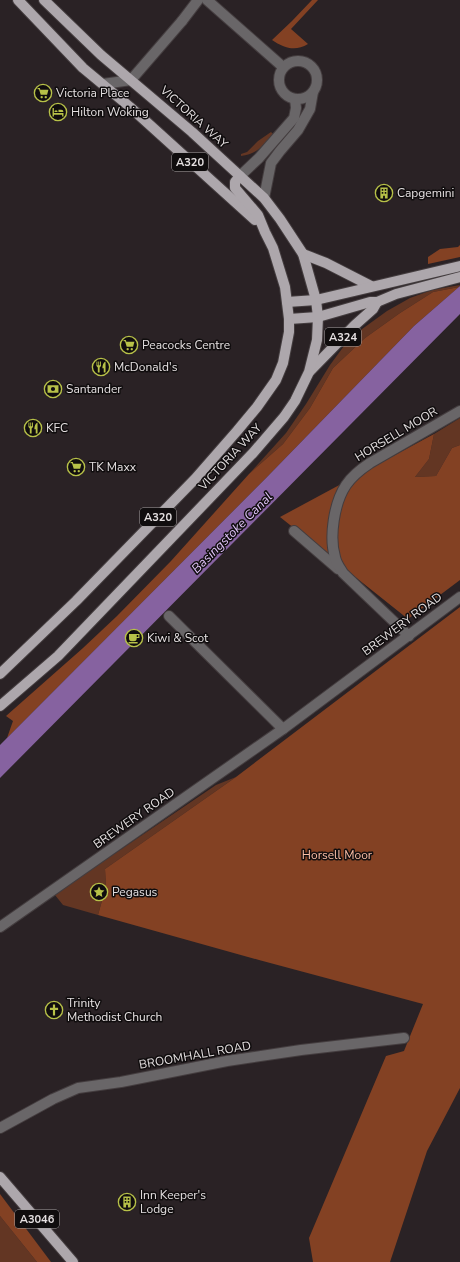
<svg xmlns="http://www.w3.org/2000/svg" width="460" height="1262" viewBox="0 0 460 1262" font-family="'Nunito Sans',sans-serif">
	<rect width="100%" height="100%" fill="#2a2225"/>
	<g fill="#633623">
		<path d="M271 132 273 134C264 145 256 155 241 156V154L247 152 258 141Z"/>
		<path d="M460 285 459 287 433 292 400 313 365 338 333 368 310 408 283 444 249 474 286 433 306 404 330 365 344 346 358 332 387 311 410 298 432 290Z"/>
		<path d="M460 418V445L452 448 436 476 415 477 429 459 434 434Z"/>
		<path d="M236 777 105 869 106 886 98 915 63 905 55 895 61 890 216 785Z"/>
		<path d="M0 1216 37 1262H0Z"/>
	</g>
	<g fill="#834123">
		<path d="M312 0H318L291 29 308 44C295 52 284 48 272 40L292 21Z"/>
		<path d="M460 245V257L428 264V257L440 249 458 247Z"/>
		<path d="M459 287 414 326 268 476 7 738 13 721 6 716 83 648 117 616 171 561 249 474 283 444 310 408 333 368 365 338 400 313 433 292Z"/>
		<path d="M434 434 429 459 415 477 436 476 452 448 460 445V580L408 619 280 517Z"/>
		<path d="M460 607V1088L427 1151 390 1262H313L309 1238 386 1056 404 1051 423 1004 259 960 98 915 106 886 105 869 236 777Z"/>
		<path d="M0 1194 51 1262H37L0 1216Z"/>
	</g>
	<path fill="#8662a0" d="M460 286V314L0 778V745L268 476 414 326Z"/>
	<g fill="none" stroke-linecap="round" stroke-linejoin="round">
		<defs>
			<g id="minor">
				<path d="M207 0 283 67"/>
				<path d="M182 21 198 0"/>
				<circle cx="298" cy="80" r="19"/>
				<path d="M240 176 259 158 294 118 296 108 295 99"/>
				<path d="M264 198 271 163 280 151 298 130 310 109 313 92"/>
				<path d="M294 531 338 569"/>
				<path d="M169 616 283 729"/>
				<path d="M409 636 343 573C340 568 336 563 335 557 329 537 334 503 346 485 352 476 361 469 370 463L460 411"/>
				<path d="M0 1128 53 1099 78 1088 121 1082 227 1061 301 1050 404 1038"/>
			</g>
			<g id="tertiary">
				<path d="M103 84 131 80 182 21"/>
				<path d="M0 927 283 729 460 597"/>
			</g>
			<g id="primary">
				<path d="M18 0 83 68 130 107 255 220"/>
				<path d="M303 254 326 263 371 286"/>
				<path d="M287 302 316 300 460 266"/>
				<path d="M289 319 318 317 370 302H377L396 294 460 277"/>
				<path d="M310 371 355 325 373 309 377 302"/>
				<path d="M0 674 76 601 195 479 237 431 257 407 276 380 283 363 289 332V319L285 287 273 248 265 232 258 215 235 188V182L240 176"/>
				<path d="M0 706 58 656 253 453 284 417 295 401 309 372 317 340 318 317 316 300 303 254 280 219 264 198 192 132 101 55 44 0"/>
				<path d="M0 1177 73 1262"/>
			</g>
		</defs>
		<use href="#minor" stroke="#443d3f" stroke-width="12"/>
		<use href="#tertiary" stroke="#443d3f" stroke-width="12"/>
		<use href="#primary" stroke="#443d3f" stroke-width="12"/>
		<use href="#minor" stroke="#696668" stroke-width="10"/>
		<use href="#tertiary" stroke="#696668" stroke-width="10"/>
		<use href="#primary" stroke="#ada7ac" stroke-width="10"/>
	</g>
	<defs>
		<symbol id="supermarket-ring" viewBox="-11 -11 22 22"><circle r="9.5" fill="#100d0e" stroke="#b7c148" stroke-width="1.5"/><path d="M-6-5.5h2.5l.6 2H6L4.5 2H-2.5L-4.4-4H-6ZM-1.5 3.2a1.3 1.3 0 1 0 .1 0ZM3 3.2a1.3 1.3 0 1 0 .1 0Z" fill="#b7c148"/></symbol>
		<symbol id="hotel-ring" viewBox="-11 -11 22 22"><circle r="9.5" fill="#100d0e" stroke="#b7c148" stroke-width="1.5"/><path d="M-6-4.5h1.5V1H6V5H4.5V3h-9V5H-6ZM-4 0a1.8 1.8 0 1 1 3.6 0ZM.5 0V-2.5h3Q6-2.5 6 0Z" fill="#b7c148"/></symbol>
		<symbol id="building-ring" viewBox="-11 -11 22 22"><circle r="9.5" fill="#100d0e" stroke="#b7c148" stroke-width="1.5"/><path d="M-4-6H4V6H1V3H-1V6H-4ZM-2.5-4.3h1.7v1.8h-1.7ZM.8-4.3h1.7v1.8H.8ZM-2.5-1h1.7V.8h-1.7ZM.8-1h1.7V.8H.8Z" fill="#b7c148"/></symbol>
		<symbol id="restaurant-ring" viewBox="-11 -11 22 22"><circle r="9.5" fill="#100d0e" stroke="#b7c148" stroke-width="1.5"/><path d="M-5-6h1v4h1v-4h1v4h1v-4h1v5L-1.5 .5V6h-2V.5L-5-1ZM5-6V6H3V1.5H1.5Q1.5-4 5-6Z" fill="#b7c148"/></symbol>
		<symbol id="bank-ring" viewBox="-11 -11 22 22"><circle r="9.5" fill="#100d0e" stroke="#b7c148" stroke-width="1.5"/><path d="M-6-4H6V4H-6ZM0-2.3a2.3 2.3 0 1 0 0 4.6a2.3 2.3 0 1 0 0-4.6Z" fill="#b7c148"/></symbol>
		<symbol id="cafe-ring" viewBox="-11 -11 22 22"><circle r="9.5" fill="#100d0e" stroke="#b7c148" stroke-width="1.5"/><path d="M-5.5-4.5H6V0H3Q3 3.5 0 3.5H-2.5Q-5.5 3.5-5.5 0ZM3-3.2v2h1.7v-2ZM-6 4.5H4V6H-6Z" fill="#b7c148"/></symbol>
		<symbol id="sight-ring" viewBox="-11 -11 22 22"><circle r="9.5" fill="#100d0e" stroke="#b7c148" stroke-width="1.5"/><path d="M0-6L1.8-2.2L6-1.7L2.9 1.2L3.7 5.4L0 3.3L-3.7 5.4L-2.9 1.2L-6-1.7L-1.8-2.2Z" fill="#b7c148"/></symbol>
		<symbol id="church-ring" viewBox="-11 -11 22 22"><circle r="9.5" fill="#100d0e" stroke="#b7c148" stroke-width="1.5"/><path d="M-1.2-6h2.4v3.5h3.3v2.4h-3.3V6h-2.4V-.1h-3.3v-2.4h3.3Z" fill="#b7c148"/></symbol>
	</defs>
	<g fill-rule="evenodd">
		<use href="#supermarket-ring" x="33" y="83" width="20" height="20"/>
		<use href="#hotel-ring" x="48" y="102" width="20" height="20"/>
		<use href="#building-ring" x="374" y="183" width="20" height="20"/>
		<use href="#supermarket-ring" x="119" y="335" width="20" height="20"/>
		<use href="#restaurant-ring" x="91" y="357" width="20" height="20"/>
		<use href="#bank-ring" x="43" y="379" width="20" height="20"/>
		<use href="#restaurant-ring" x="23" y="418" width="20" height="20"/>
		<use href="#supermarket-ring" x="66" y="457" width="20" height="20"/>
		<use href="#cafe-ring" x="124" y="628" width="20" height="20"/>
		<use href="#sight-ring" x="89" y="882" width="20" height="20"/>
		<use href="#church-ring" x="44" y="1000" width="20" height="20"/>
		<use href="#building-ring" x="117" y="1192" width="20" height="20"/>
	</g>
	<g text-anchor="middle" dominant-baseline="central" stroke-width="3" stroke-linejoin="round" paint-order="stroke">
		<g fill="#100d0e" stroke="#a5a1a2" stroke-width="1">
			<rect x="172" y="153" width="36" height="18" rx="3"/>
			<rect x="325" y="328" width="36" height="18" rx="3"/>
			<rect x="140" y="508" width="36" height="18" rx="3"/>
			<rect x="15" y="1210" width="44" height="18" rx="3"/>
		</g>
		<g font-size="11" font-weight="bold" fill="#e5e0e1">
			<text x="190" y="162">A320</text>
			<text x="343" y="337">A324</text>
			<text x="158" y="517">A320</text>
			<text x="37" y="1219">A3046</text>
		</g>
		<g font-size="12" fill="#e5e0e1" stroke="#100d0e" text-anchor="start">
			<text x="56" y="93">Victoria Place</text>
			<text x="71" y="112">Hilton Woking</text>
			<text x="397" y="193">Capgemini</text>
			<text x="142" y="345">Peacocks Centre</text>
			<text x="114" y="367">McDonald's</text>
			<text x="66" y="389">Santander</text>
			<text x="46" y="428">KFC</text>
			<text x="89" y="467">TK Maxx</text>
			<text x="147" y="638">Kiwi &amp; Scot</text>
			<text x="112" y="892">Pegasus</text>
			<text x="67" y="1003">Trinity<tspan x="67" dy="14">Methodist Church</tspan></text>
			<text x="140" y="1195">Inn Keeper's<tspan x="140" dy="14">Lodge</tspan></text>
		</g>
		<g font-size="12" fill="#e5e0e1" stroke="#100d0e">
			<text transform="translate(194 117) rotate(42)">VICTORIA WAY</text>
			<text transform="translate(396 434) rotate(-31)">HORSELL MOOR</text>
			<text transform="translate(230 457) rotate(-47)">VICTORIA WAY</text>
			<text transform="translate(402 624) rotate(-37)">BREWERY ROAD</text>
			<text transform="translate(134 818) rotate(-35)">BREWERY ROAD</text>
			<text transform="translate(195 1055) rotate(-10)">BROOMHALL ROAD</text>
		</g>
		<g font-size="12" fill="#fcbfa6" stroke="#100d0e">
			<text x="337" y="855">Horsell Moor</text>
		</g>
		<g font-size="13" font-style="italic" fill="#dfc2f7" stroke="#100d0e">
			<text transform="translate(232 533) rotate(-45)">Basingstoke Canal</text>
		</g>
	</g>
</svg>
